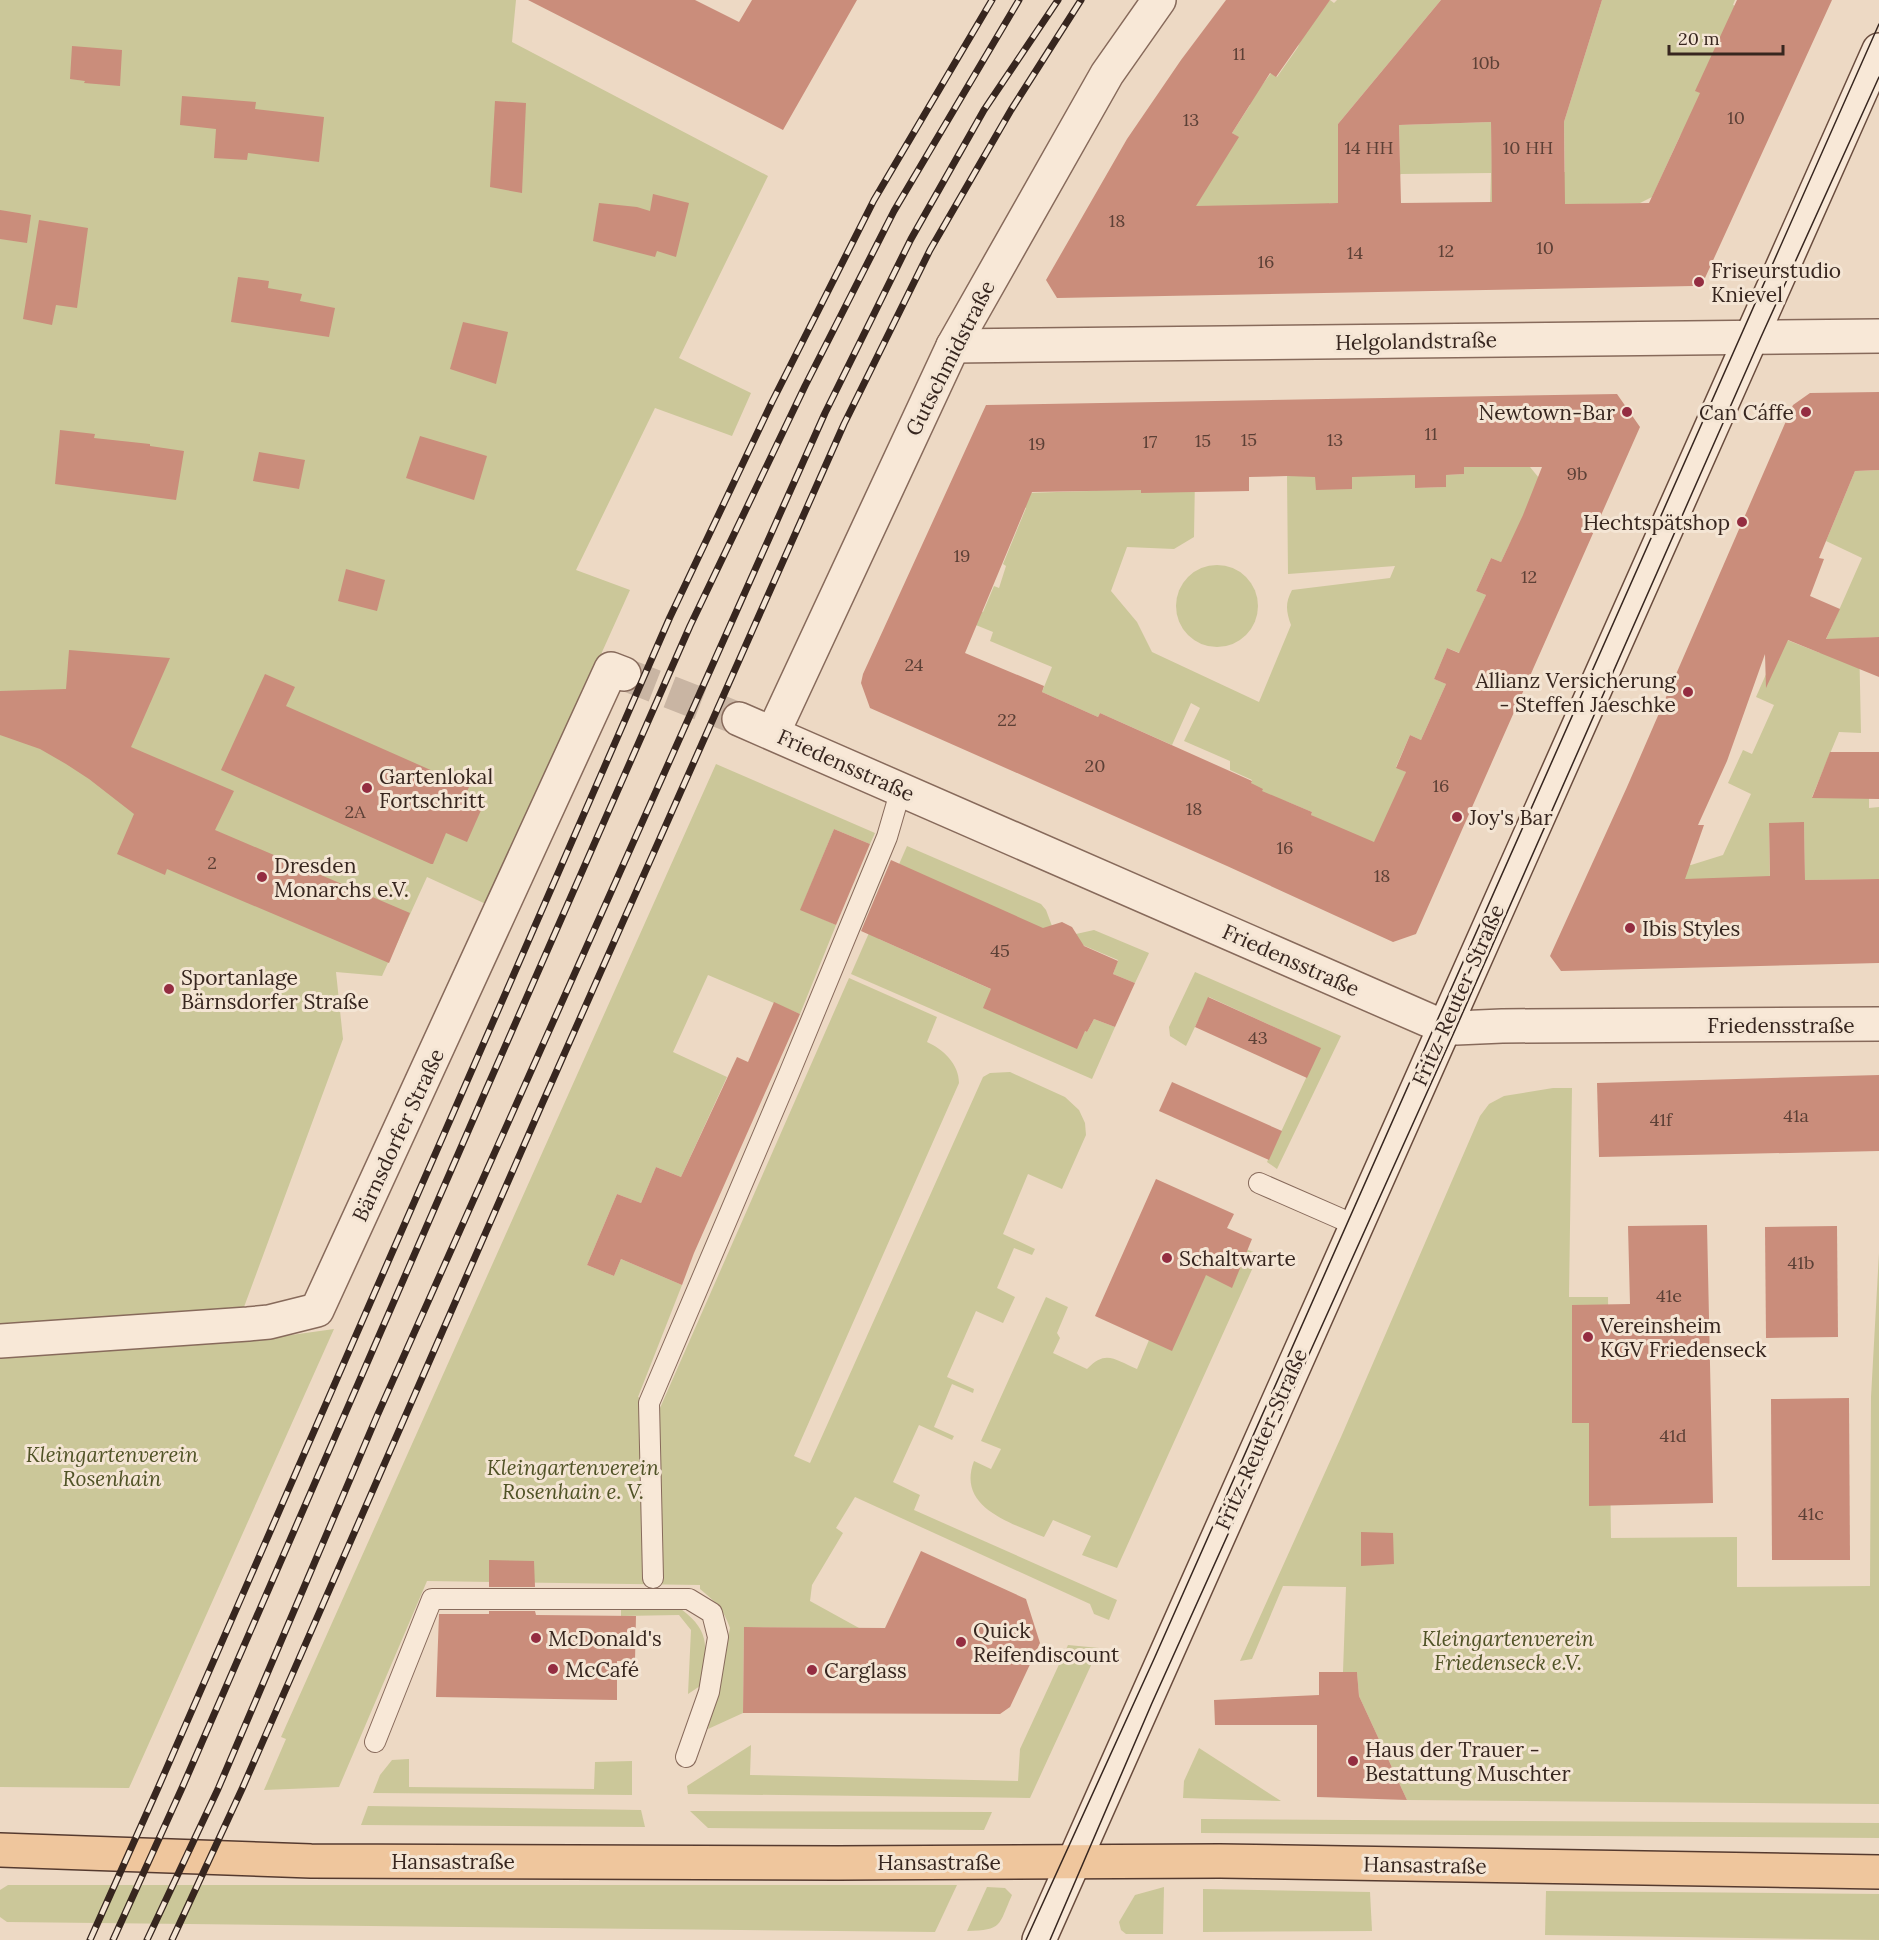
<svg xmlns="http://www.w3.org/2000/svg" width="1879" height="1940" viewBox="0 0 1879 1940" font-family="Lora,serif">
	<rect width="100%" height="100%" fill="#edd9c4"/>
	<g fill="#cbc799">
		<path d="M0 0H516L512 42 768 176 679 358 751 393 732 436 655 408 576 570 630 590 488 905 427 877 382 976 336 972 343 1039 244 1307 0 1325Z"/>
		<path d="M1330 0 1334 3 1337 0H1441L1338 124V169L1400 168 1399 125 1491 122 1492 173 1565 172 1564 122 1602 0H1735L1733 5 1741 8 1704 94 1679 138 1652 197 1640 203 1490 206 1491 173 1401 174 1363 203H1329V212L1155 216 1238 137 1232 133 1250 105 1248 104 1271 73 1277 77 1298 47 1304 31Z"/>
		<path d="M1464 467H1530L1539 478 1513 541H1511L1501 562 1491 558 1476 591 1486 595 1460 653 1447 648 1434 679 1446 684 1421 740 1410 735 1396 767 1406 772 1383 843 1369 849 1311 815 1312 812 1288 802 1261 794 1251 783 1252 780 1230 770V761L1184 741 1200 708 1191 703 1172 745 1100 713 1098 717 1042 692 1052 667 990 641 993 632 966 621 971 608 983 612 994 586 999 588 1006 566 1003 564 1026 508 1019 504 1025 493 1089 491 1195 477 1194 537 1174 549 1127 547 1111 591 1137 622 1152 652 1259 702 1291 625C1286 611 1285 603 1292 590L1390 578 1395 566 1288 574 1287 476 1415 475V488L1446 487V475L1464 474Z"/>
		<path d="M1879 470V637L1859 638 1861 733 1839 732 1812 797 1869 798V808L1879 807V879L1805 880 1804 823H1769L1770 883 1668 897 1673 860 1691 865 1723 855 1751 794 1728 783 1743 750 1752 754 1774 705 1756 697 1782 638 1820 653 1862 558 1826 541 1855 471Z"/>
		<circle cx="1217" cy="606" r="41"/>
		<path d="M716 764 875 833 870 844 834 829 801 909 836 925 800 1014 708 975 673 1052 727 1077 681 1177 656 1167 641 1203 617 1194 587 1265 614 1276 621 1259 682 1285 638 1397 660 1408 849 978 937 1017 927 1042C943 1049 959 1064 959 1083L794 1456 810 1463 983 1077 990 1073 1010 1072 1065 1097 1079 1110 1085 1123 1086 1135 1062 1189 1028 1174 1003 1234 1035 1249 1032 1255 1014 1248 997 1288 1015 1297 1003 1323 976 1311 947 1377 974 1389 973 1393 952 1384 934 1427 954 1436 952 1440 919 1425 893 1482 920 1495 914 1510 1117 1600 1109 1620 1094 1614 1090 1604 855 1497 836 1528 843 1533 812 1585 810 1601 859 1628 744 1627 743 1713 708 1729 730 1628C724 1610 715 1601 700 1589V1585L427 1581 339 1787 264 1790 286 1739 281 1737Z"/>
		<path d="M907 846 1041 904 1046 910 1052 926 1049 931 879 939 1087 1032 1094 1019 1115 1027 1092 1079 851 974Z"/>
		<path d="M1094 930 1149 953 1135 983 1113 974 1118 960 1073 941 1076 934Z"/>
		<path d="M1195 972 1341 1036 1277 1169 1267 1162 1320 1048 1209 997 1186 1046 1170 1036 1169 1027Z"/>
		<path d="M1553 1088H1572L1569 1297H1608L1611 1538 1737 1537V1587L1870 1586 1871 1397 1879 1253V1804L1407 1800 1359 1696 1357 1672H1343L1346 1587 1283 1586 1252 1659 1240 1661 1341 1437 1480 1116 1489 1104 1504 1096Z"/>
		<path d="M1222 1240 1259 1254 1117 1568 1082 1555 1091 1536 1053 1520 1044 1537C1012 1523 956 1508 974 1461L991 1469 1001 1449 981 1441 1046 1297 1068 1307 1057 1333 1060 1338 1053 1353 1087 1369C1106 1349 1115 1360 1137 1369L1149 1340Z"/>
		<path d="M334 1329 129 1788 0 1787V1358L242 1342Z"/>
		<path d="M681 1609C713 1633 705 1649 703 1684L688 1694 691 1630 679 1615 621 1616V1610Z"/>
		<path d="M1068 1645 1099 1648 1030 1798 688 1794 687 1786 751 1745 750 1775 1018 1781 1020 1749Z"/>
		<path d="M1199 1748 1281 1801 1183 1798 1184 1781Z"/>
		<path d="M409 1759V1787L594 1789 595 1762 632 1761V1795L373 1793 380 1775 392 1760Z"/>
		<path d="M368 1806 641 1810 645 1827 361 1825Z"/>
		<path d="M690 1811 992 1812 984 1830 708 1828Z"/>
		<path d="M1201 1819 1879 1823V1838L1201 1833Z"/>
		<path d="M8 1885H957L935 1932 7 1922 0 1917V1890Z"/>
		<path d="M987 1887 1005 1888 1012 1895C998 1926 1003 1930 967 1931Z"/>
		<path d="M1164 1887 1163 1934H1126L1121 1930 1119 1922 1135 1895Z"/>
		<path d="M1203 1889 1370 1892 1372 1931 1203 1932Z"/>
		<path d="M1546 1891 1879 1894V1940L1545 1935Z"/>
	</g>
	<g fill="#ca8d7b" fill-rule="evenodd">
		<path d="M528 0H695L739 22 752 0H857L783 130Z"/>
		<path d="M1226 0H1330L1276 77 1270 73 1232 133 1239 137 1196 206 1338 203V124L1441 0H1602L1564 122 1565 204 1649 203 1700 93 1695 91 1737 0H1832L1705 278 1693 286 1057 298 1046 280 1127 139 1181 60ZM1491 122 1492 202 1401 203 1399 125Z"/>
		<path d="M72 46 122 50 120 86 84 83 85 81 70 79Z"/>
		<path d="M182 96 256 102 255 109 324 117 319 162 248 153 247 160 214 158 216 129 180 125Z"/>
		<path d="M495 101 526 103 522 193 490 187Z"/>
		<path d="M653 194 689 203 676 257 657 251 655 257 593 241 599 203 637 207 650 211Z"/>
		<path d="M0 210 31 215 27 243 0 239Z"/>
		<path d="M39 220 88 228 77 308 56 305 52 325 23 319Z"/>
		<path d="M238 277 269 281 268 288 302 294 300 301 335 308 329 337 231 322Z"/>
		<path d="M463 322 508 332 496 384 450 369Z"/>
		<path d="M1879 392V470L1855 471 1819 558 1824 559 1810 596 1840 609 1826 639 1879 637V677L1788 640 1766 688 1765 654 1727 761 1698 825H1704L1685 879 1770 876 1769 823 1804 822 1805 880 1879 879V963L1561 971 1550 956 1627 787 1793 405 1810 393Z"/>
		<path d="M1617 394 1640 427 1416 934 1393 942 1227 866 870 708 861 683 863 674 986 405ZM1464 467H1542L1523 515 1501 562 1491 558 1476 591 1486 595 1459 653 1447 648 1434 679 1446 684 1421 740 1410 735 1396 768 1406 772 1374 842 1311 815 1312 812 1262 791 1263 789 1251 783 1252 781 1100 713 1098 717 1042 692 1044 686 965 653 1032 492 1141 490V493L1249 491V477L1287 476 1315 477 1316 490 1352 489V477L1415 475V488L1446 487V475L1464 474Z"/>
		<path d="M60 430 95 434 94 438 150 444V446L184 451 176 500 55 484Z"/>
		<path d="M420 436 487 456 474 500 406 478Z"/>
		<path d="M259 452 305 460 299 489 253 481Z"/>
		<path d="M346 569 385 580 377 611 338 601Z"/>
		<path d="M69 650 170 658 131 747 234 791 215 830 410 913 389 963 167 869 165 875 117 854 134 814 89 779 66 764 40 749 0 735V691L66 689Z"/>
		<path d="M265 674 295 687 286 706 469 787 464 799 482 808 467 842 446 833 433 864H431L221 770Z"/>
		<path d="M1830 752H1879V799L1812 798Z"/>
		<path d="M834 829 870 844 836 925 800 910Z"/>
		<path d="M891 860 1043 928 1062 922 1072 927 1084 946 1118 961 1113 974 1135 983 1115 1027 1094 1019 1087 1032 1085 1031 1077 1049 983 1008 991 989 861 931Z"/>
		<path d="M1208 997 1321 1048 1307 1078 1195 1027Z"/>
		<path d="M774 1002 800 1014 694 1253 682 1285 621 1259 614 1276 587 1265 617 1194 641 1203 656 1167 681 1177 737 1057 748 1062Z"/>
		<path d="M1879 1075V1151L1599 1157 1597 1083Z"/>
		<path d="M1172 1082 1282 1131 1269 1160 1159 1111Z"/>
		<path d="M1156 1179 1234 1214 1227 1228 1252 1239 1232 1288 1206 1275 1172 1351 1095 1316Z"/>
		<path d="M1707 1225 1713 1503 1589 1506V1423H1572V1305L1630 1304 1628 1226Z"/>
		<path d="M1837 1226 1838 1337 1766 1338 1765 1227Z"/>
		<path d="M1849 1398 1850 1560H1772L1771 1399Z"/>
		<path d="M1361 1532 1393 1533 1394 1564 1361 1566Z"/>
		<path d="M921 1551 1026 1599 1040 1643 1010 1707 1000 1714 743 1713 744 1627 885 1628Z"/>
		<path d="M489 1560 534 1561 535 1587H489Z"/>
		<path d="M489 1611H535L536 1615 636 1616 635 1661H617V1700L436 1697 439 1614H489Z"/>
		<path d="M1319 1672H1357L1359 1696 1407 1800 1317 1797V1725H1215L1214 1700 1319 1695Z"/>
	</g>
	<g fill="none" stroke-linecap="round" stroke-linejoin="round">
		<path stroke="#c9b5a3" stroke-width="33" stroke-dasharray="33 16" stroke-linecap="butt" d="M624 674 739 719"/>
		<defs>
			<g id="lane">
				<path d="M1259 1183 1355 1225"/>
				<path d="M653 1578 649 1403 789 1074 887 837 901 789"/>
				<path d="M375 1742 432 1599H689L712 1613 718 1637 709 1692 686 1757"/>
			</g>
			<g id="street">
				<path d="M953 346 1879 336"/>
				<path d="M739 719 1444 1027 1456 1028 1502 1026 1879 1024"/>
				<path d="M773 733 953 346 1107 74 1159 0"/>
				<path d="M0 1341 248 1324 269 1322 317 1310 611 669 624 674"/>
			</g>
			<path id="secondary" d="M1039 1940 1879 50"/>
			<path id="primary" d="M0 1850 311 1861 838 1863 1220 1861 1879 1872"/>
		</defs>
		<use href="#lane" stroke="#876a5b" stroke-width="22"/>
		<use href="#street" stroke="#876a5b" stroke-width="36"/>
		<use href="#secondary" stroke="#694c3e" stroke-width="36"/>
		<use href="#primary" stroke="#553a2f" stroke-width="36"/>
		<use href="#lane" stroke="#f8e8d7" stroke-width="20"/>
		<use href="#street" stroke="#f8e8d7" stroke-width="33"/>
		<use href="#secondary" stroke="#f8e8d7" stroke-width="33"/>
		<use href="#primary" stroke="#efc69d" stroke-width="33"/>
		<g stroke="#37261f" stroke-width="1.5">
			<path d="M1026 1940 1154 1659 1879 24"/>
			<path d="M1050 1940 1152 1703 1456 1028 1761 337 1879 77"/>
		</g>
		<defs>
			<g id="rail">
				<path d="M90 1940 158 1788 670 617 772 402 874 200 992 0"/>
				<path d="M113 1940 182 1788 486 1090 690 626 805 386 894 211 1019 0"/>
				<path d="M147 1940 218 1789 377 1416 825 413 911 239 984 110 1058 0"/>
				<path d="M172 1940 242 1789 542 1104 844 424 930 250 1011 110 1081 0"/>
			</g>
		</defs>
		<use href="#rail" stroke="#37261f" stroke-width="7"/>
		<use href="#rail" stroke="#f4e5d4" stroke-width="4.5" stroke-dasharray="14" stroke-linecap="butt"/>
	</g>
	<g fill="#942d41" stroke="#f4e5d4" stroke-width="2">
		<circle cx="1699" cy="282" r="6"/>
		<circle cx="1627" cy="412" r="6"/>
		<circle cx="1806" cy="412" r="6"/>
		<circle cx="1742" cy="522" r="6"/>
		<circle cx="1688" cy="692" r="6"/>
		<circle cx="367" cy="788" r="6"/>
		<circle cx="1457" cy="817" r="6"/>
		<circle cx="262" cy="877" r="6"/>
		<circle cx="1630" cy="928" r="6"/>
		<circle cx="169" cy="989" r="6"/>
		<circle cx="1167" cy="1258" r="6"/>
		<circle cx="1588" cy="1337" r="6"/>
		<circle cx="536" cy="1638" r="6"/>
		<circle cx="961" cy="1642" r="6"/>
		<circle cx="553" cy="1669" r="6"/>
		<circle cx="812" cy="1670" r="6"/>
		<circle cx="1353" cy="1761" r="6"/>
	</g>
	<g text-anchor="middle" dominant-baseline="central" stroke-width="6" stroke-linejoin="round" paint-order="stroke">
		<g font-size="18" fill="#5c4036">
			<text x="1239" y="53">11</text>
			<text x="1486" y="62">10b</text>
			<text x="1736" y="117">10</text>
			<text x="1191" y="119">13</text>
			<text x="1369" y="147">14 HH</text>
			<text x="1528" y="147">10 HH</text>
			<text x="1117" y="220">18</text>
			<text x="1545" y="247">10</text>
			<text x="1446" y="250">12</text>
			<text x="1355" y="252">14</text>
			<text x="1266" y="261">16</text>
			<text x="1431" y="433">11</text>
			<text x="1249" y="439">15</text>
			<text x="1335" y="439">13</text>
			<text x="1203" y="440">15</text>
			<text x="1150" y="441">17</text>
			<text x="1037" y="443">19</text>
			<text x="1577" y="473">9b</text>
			<text x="962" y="555">19</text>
			<text x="1529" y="576">12</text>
			<text x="914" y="664">24</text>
			<text x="1007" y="719">22</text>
			<text x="1095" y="765">20</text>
			<text x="1441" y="785">16</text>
			<text x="1194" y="808">18</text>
			<text x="355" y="811">2A</text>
			<text x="1285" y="847">16</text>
			<text x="212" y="862">2</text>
			<text x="1382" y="875">18</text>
			<text x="1000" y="950">45</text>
			<text x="1258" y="1037">43</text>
			<text x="1796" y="1115">41a</text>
			<text x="1661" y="1119">41f</text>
			<text x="1801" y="1262">41b</text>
			<text x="1669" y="1295">41e</text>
			<text x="1673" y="1435">41d</text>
			<text x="1811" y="1513">41c</text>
		</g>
		<g font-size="21" fill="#37261f" stroke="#f4e5d4" text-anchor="start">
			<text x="1711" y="270">Friseurstudio<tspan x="1711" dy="24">Knievel</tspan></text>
			<text x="1615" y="412" text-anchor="end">Newtown-Bar</text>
			<text x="1794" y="412" text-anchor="end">Can Cáffe</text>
			<text x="1730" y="522" text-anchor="end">Hechtspätshop</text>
			<text x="1676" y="680" text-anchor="end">Allianz Versicherung<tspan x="1676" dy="24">- Steffen Jaeschke</tspan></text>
			<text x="379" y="776">Gartenlokal<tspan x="379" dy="24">Fortschritt</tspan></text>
			<text x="1469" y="817">Joy's Bar</text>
			<text x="274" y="865">Dresden<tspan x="274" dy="24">Monarchs e.V.</tspan></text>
			<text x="1642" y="928">Ibis Styles</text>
			<text x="181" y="977">Sportanlage<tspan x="181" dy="24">Bärnsdorfer Straße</tspan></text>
			<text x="1179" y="1258">Schaltwarte</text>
			<text x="1600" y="1325">Vereinsheim<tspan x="1600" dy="24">KGV Friedenseck</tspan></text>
			<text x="973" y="1630">Quick<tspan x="973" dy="24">Reifendiscount</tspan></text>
			<text x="548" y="1638">McDonald's</text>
			<text x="565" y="1669">McCafé</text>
			<text x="824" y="1670">Carglass</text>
			<text x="1365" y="1749">Haus der Trauer -<tspan x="1365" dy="24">Bestattung Muschter</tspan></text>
		</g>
		<g font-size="21" fill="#37261f" stroke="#f4e5d4">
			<text transform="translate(1416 341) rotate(-1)">Helgolandstraße</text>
			<text transform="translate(950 358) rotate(-63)">Gutschmidstraße</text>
			<text transform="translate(846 765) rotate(24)">Friedensstraße</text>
			<text transform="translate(1291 960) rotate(24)">Friedensstraße</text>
			<text transform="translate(1458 995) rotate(-66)">Fritz-Reuter-Straße</text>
			<text x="1781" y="1025">Friedensstraße</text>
			<text transform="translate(398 1135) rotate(-65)">Bärnsdorfer Straße</text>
			<text transform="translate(1261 1439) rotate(-66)">Fritz-Reuter-Straße</text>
			<text x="453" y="1861">Hansastraße</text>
			<text x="939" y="1862">Hansastraße</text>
			<text transform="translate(1425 1865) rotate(1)">Hansastraße</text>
		</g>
		<g font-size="21" font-style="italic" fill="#505326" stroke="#f4e5d4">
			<text x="112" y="1454">Kleingartenverein<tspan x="112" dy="24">Rosenhain</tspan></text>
			<text x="573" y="1467">Kleingartenverein<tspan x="573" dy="24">Rosenhain e. V.</tspan></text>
			<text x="1508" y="1638">Kleingartenverein<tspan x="1508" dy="24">Friedenseck e.V.</tspan></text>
		</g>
	</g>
	<path d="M1669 45v9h114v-9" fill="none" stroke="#37261f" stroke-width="3"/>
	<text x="1678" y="45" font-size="18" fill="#37261f" stroke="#f4e5d4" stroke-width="4.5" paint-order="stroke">20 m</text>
</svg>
